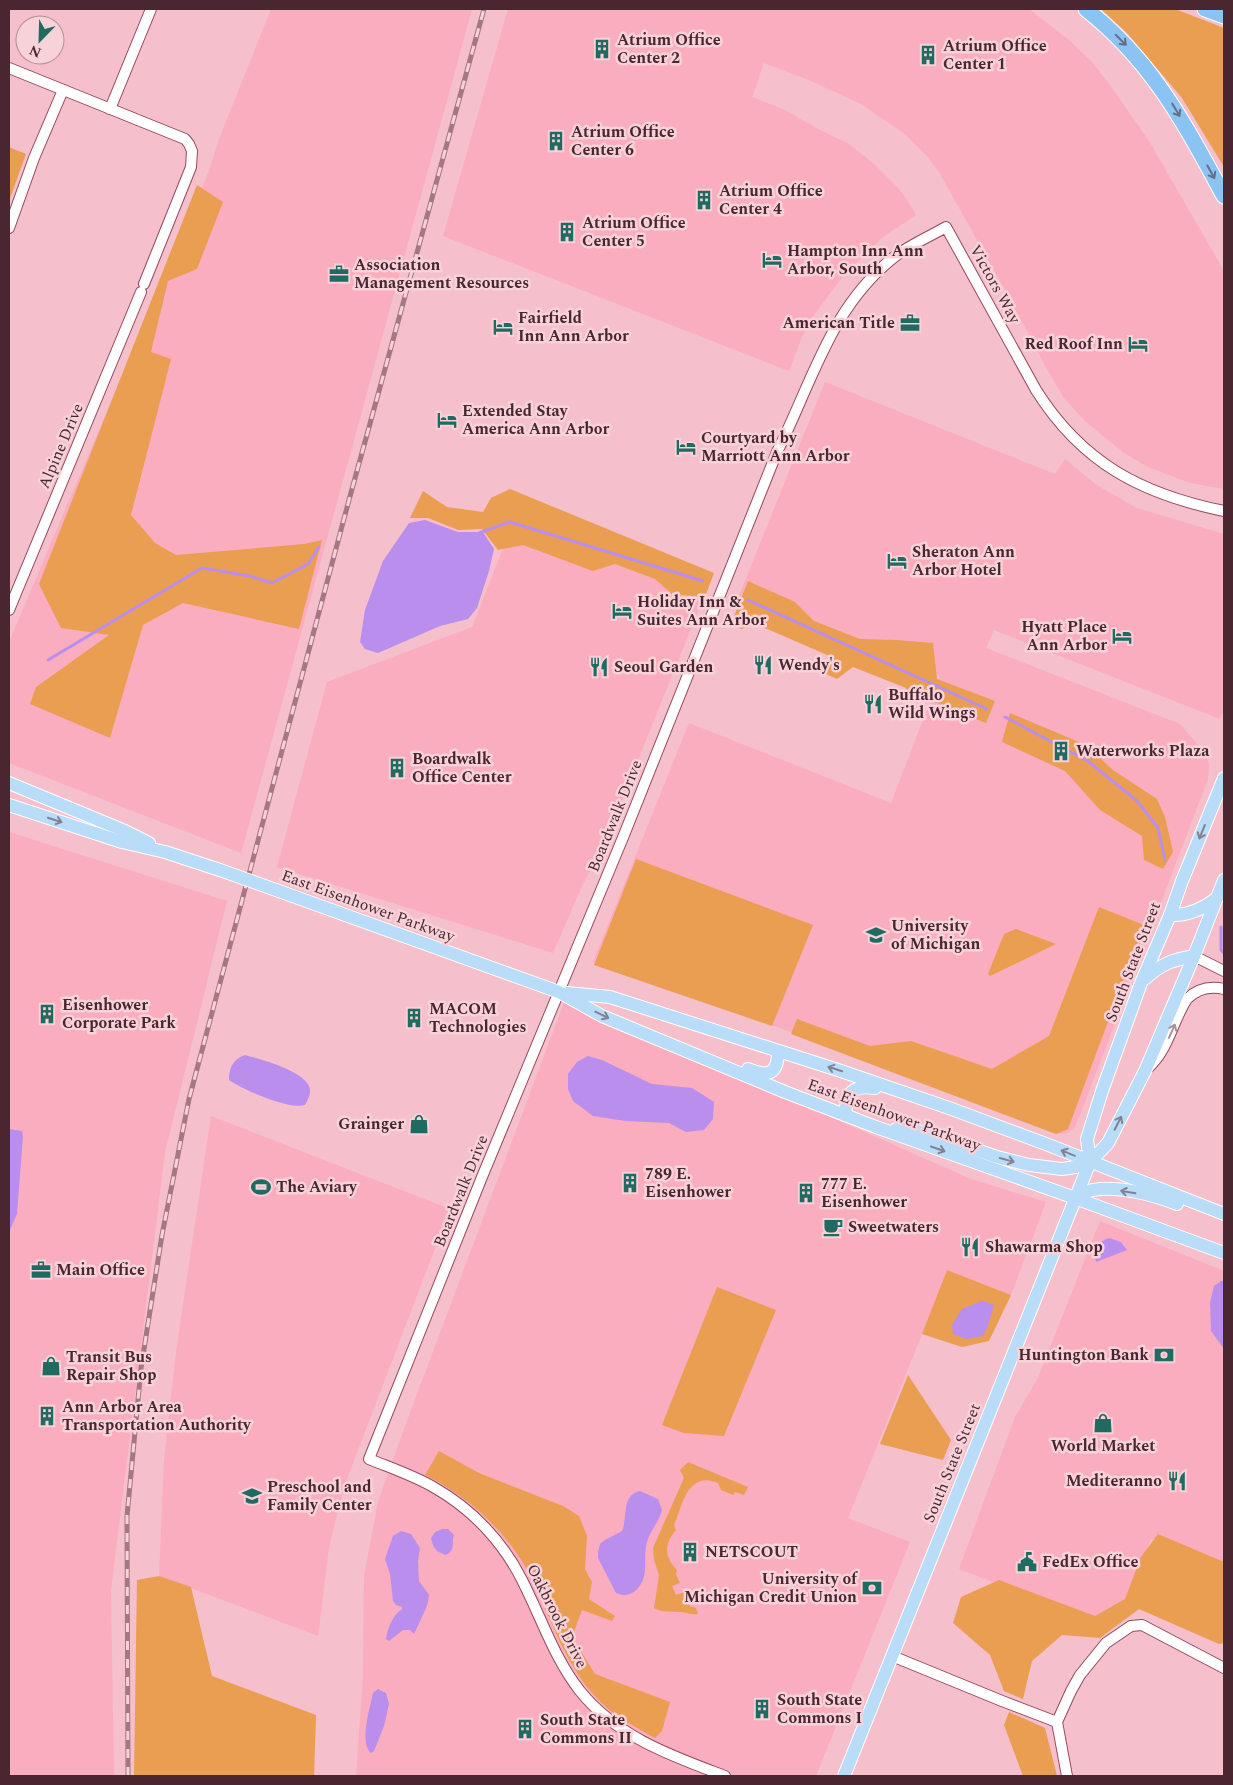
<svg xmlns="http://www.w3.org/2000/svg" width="1233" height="1785" viewBox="0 0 1233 1785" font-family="Spectral,serif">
	<rect width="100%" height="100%" fill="#f5bfcb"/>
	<g fill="#faadbf">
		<path d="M271 9H472L241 853 9 763V642L209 171 219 139Z"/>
		<path d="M508 9H1029L1070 41 1091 61 1107 81 1149 141 1224 271V489L1190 483 1148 467 1124 453 1086 422 1064 398 1048 371 1008 295 940 174 928 157 905 134 861 104 811 81 764 63 752 97 785 110 818 129 849 144 874 164 898 188 908 201 916 215 883 237 843 276 811 319 802 337 789 371 443 236Z"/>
		<path d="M825 382 1055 474 1065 459 1098 486 1137 508 1224 534V709L1220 719 994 630 986 648 1180 724 1206 754 1209 765 1208 779 1080 1115 1075 1127 1066 1134 1054 1133 802 1036 593 962 689 723 891 803 940 676 739 596Z"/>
		<path d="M512 526 708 586 606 840 581 888 553 953 277 867 327 682 472 627Z"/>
		<path d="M9 832 227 901 165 1152 111 1590 114 1776H9Z"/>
		<path d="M565 1000 971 1179 1046 1202 1011 1295 947 1270 922 1334 848 1518 910 1542 816 1776H356L363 1675 364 1576 378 1502 404 1429Z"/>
		<path d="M211 1116 450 1209 344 1487 329 1547 318 1636 159 1576 164 1461 170 1404 177 1345Z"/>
		<path d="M1100 1221 1224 1271V1568L1151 1539 1128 1600 1121 1610 1089 1619 959 1569 1015 1417 1038 1378Z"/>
	</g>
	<g fill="#e99e52">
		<path d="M1101 9H1175L1224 28V167L1182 98 1128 34Z"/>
		<path d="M9 147 26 154 9 201Z"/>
		<path d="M197 185 223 202 197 269 168 281 151 352 171 359 131 515 155 543 176 555 304 544 322 540 299 629 183 603 143 625 110 738 30 704 36 687 109 635 61 628 39 584Z"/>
		<path d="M510 489 714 573 705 597 672 594 655 579 615 564 593 571 523 545 498 550 482 529 458 530 428 518H410L423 491 447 507 483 512 491 498Z"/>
		<path d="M748 581 795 602 814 621 860 639 896 640 933 643 937 679 995 701 986 723 927 699 909 701 906 688 853 667 837 679 826 674 832 657 753 623 742 629 731 624Z"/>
		<path d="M1010 713 1086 745 1113 770 1157 799 1165 817 1173 852 1163 869 1144 860 1142 836 1100 810 1065 771 1002 742Z"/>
		<path d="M636 859 813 925 772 1026 594 965Z"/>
		<path d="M1099 907 1144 925 1068 1129 1056 1134 791 1034 797 1019 870 1046 911 1041 992 1069 1049 1036Z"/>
		<path d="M1016 929 1056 944 990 976 988 974 1004 934Z"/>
		<path d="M947 1270 1011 1295 989 1341 962 1347 922 1334Z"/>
		<path d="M717 1287 776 1310 724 1436 684 1433 662 1425Z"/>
		<path d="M908 1375 951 1440 943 1460 880 1444Z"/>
		<path d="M439 1451 479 1473 563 1506 579 1516 587 1536 585 1569 592 1582 589 1599 615 1616 612 1621 582 1610 572 1637 595 1674 670 1702 662 1731 655 1738C632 1725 611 1715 593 1694 562 1659 550 1614 529 1573 505 1530 469 1497 425 1475Z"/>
		<path d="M688 1462 748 1487 744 1495 735 1492 733 1495 721 1490 718 1483C688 1470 682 1505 674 1526L676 1530C664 1544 664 1557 677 1570L676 1574 680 1583 672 1586 676 1595 684 1592 690 1606 696 1608 698 1614C690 1615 685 1612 678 1612 668 1611 663 1613 654 1608L659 1575 654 1560 653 1548 684 1478 680 1470Z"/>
		<path d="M1158 1534 1224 1562V1643L1219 1644 1139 1609 1100 1638 1062 1635 1032 1661 1023 1699 1004 1691 990 1655 953 1623 961 1597 999 1580 1095 1616 1125 1599 1141 1557Z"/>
		<path d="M159 1576 191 1587 212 1676 316 1715 314 1776H134L137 1580Z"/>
		<path d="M1009 1712 1045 1728 1057 1776H1023L1004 1725Z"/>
	</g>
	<g fill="#b98eec">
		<path d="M425 520 458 532H483L494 549 489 571 477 608 468 619 440 626 378 653 365 649 360 642 365 610 383 561 409 523Z"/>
		<path d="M245 1055C263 1060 301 1070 309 1086 312 1092 308 1100 305 1105 288 1110 244 1090 229 1080 229 1068 233 1059 245 1055Z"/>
		<path d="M588 1056 602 1060 652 1084 692 1088 714 1102 713 1119 704 1130 686 1132 669 1123 625 1121 593 1116 573 1101 568 1089V1074L577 1062Z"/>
		<path d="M9 1129 22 1131 23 1136 17 1214 9 1232Z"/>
		<path d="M1109 1238 1121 1242 1127 1250 1096 1262C1093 1252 1098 1241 1109 1238Z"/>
		<path d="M1221 1281H1224V1349L1211 1331 1210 1303 1214 1286Z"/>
		<path d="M981 1301 987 1302 994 1305 988 1326 983 1336 966 1339 953 1334 952 1325 962 1309Z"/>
		<path d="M640 1491 658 1499 662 1510C659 1522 650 1531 647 1542 642 1560 651 1577 635 1591 628 1596 624 1596 616 1593L598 1558V1552L600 1544 605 1540 622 1531C628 1517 621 1495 640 1491Z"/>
		<path d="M442 1529H448L454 1535C451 1544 456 1550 446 1555 436 1552 433 1548 431 1538L435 1532Z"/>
		<path d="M401 1531 411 1534 420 1548 418 1561 419 1581 429 1595 427 1606 414 1634 410 1630H403L389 1641 386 1639C388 1628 392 1616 402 1609V1607L396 1605 393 1601 390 1574 385 1559 393 1536Z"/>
		<path d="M378 1689 386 1693 389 1704 384 1726 374 1751 371 1753C359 1742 370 1708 373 1693Z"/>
	</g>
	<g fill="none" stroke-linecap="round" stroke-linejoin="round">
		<g stroke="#b98eec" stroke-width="3">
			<path d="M479 533 510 522 703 581"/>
			<path d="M748 600 987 709"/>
			<path d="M48 660 202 568 250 576 272 583 308 564 319 547"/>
			<path d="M1005 717 1088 761 1137 801 1158 828 1165 860"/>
			<path d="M1221 927V950L1224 953"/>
		</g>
		<defs>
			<g id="minor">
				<path d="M9 68 185 139 189 144 192 151 191 167 144 284"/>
				<path d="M110 109 151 9"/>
				<path d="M9 228 34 158 63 90"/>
				<path d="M9 610 141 292"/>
				<path d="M1194 956 1224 971"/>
				<path d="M1148 1068C1169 1049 1172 1022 1187 999 1198 988 1210 986 1224 989"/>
				<path d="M892 1656 1002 1701 1057 1722"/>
				<path d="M725 1776C672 1756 617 1737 580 1691 554 1658 541 1617 522 1580 503 1542 472 1509 435 1488 415 1476 391 1468 369 1459L482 1177 624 835 777 452C812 383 830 308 893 258 909 245 929 237 946 227L1036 390C1082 463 1141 494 1224 511"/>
				<path d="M1067 1776 1057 1722 1071 1691 1080 1675 1106 1643 1131 1626 1142 1625 1224 1668"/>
			</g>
			<g id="major">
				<path d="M9 783 125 831 149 843"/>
				<path d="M9 805 122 842 165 852 220 870"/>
				<path d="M276 890 559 992 602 1016 785 1092 876 1127 1075 1198 1224 1253"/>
				<path d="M1170 915C1188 916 1203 909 1217 898"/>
				<path d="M1146 978C1162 963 1173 960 1194 956"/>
				<path d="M567 993 610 997 838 1070 949 1108 1046 1144 1224 1214"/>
				<path d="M748 1069C768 1077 778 1075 778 1051"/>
				<path d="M845 1115C847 1092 852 1085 875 1088"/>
				<path d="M896 1129 923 1132 997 1157 1029 1165 1062 1169 1076 1167 1090 1162"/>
				<path d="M1090 1162 1087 1139 1102 1091 1141 983 1170 915 1182 881 1224 778"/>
				<path d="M1075 1198C1081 1195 1087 1191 1093 1190 1118 1185 1154 1195 1177 1204"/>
				<path d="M844 1776 1090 1162 1108 1143 1145 1071 1194 956 1224 880"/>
			</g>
			<g id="highway">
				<path d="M1086 9C1153 62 1184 123 1224 196"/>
				<path d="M1205 9 1224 16"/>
			</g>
		</defs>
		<use href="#minor" stroke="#96485e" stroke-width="12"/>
		<use href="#major" stroke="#fff" stroke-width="14"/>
		<use href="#highway" stroke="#fff" stroke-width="17"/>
		<use href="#minor" stroke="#fff" stroke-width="10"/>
		<use href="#major" stroke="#b9dcf8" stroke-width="12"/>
		<use href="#highway" stroke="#8bc4f3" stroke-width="15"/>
		<defs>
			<path id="rail" d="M128 1776 127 1516 141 1368 162 1235 189 1099 349 500 484 9"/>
		</defs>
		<use href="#rail" stroke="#a47782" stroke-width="5"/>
		<use href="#rail" stroke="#f7d2d9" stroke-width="3" stroke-dasharray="9" stroke-linecap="butt"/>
		<defs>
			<path id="major-bridge" d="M220 870 276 890"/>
		</defs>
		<use href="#major-bridge" stroke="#fff" stroke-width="14" stroke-linecap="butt"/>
		<use href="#major-bridge" stroke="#b9dcf8" stroke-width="12"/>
	</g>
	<defs><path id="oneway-shaft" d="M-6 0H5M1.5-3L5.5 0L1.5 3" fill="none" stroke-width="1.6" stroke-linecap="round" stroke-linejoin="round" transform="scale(1.25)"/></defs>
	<g stroke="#676e88">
		<use href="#oneway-shaft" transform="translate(1121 40) rotate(45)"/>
		<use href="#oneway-shaft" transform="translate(1176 110) rotate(59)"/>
		<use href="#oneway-shaft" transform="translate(1211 172) rotate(61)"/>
	</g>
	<g stroke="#828294">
		<use href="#oneway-shaft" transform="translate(55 820) rotate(18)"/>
		<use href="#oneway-shaft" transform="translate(1202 832) rotate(112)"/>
		<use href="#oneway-shaft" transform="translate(602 1015) rotate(26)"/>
		<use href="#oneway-shaft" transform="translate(835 1069) rotate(-162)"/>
		<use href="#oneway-shaft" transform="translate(1118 1123) rotate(-63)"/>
		<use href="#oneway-shaft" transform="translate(938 1149) rotate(19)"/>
		<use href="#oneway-shaft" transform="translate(1068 1153) rotate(-158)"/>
		<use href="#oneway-shaft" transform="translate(1007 1160) rotate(15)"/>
		<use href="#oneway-shaft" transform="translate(1128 1192) rotate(-171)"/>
	</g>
	<use stroke="#a49398" href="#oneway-shaft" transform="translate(1172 1031) rotate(-66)"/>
	<defs>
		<symbol id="building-bare" viewBox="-9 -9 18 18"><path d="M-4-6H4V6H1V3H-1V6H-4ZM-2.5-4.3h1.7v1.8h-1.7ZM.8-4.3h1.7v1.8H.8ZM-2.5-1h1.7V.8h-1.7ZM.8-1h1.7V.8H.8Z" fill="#216a61" stroke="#f7d2d9" stroke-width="2.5" paint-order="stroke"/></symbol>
		<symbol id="hotel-bare" viewBox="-9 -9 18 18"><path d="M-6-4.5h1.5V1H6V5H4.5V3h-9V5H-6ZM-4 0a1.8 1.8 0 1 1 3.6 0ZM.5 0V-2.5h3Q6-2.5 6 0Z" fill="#216a61" stroke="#f7d2d9" stroke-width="2.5" paint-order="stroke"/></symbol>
		<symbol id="office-bare" viewBox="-9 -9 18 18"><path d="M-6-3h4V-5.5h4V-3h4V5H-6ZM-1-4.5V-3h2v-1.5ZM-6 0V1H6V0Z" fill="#216a61" stroke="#f7d2d9" stroke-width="2.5" paint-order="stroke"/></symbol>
		<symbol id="restaurant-bare" viewBox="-9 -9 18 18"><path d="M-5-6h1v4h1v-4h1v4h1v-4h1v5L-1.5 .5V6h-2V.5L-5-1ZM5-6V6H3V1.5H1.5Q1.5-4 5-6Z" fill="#216a61" stroke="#f7d2d9" stroke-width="2.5" paint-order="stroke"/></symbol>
		<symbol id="university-bare" viewBox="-9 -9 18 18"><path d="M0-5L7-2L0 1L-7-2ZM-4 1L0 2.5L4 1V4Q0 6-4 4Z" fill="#216a61" stroke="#f7d2d9" stroke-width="2.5" paint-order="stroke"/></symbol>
		<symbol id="shop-bare" viewBox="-9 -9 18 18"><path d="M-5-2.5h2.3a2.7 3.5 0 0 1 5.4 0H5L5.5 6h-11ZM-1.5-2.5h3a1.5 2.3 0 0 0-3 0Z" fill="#216a61" stroke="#f7d2d9" stroke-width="2.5" paint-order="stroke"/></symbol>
		<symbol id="stadium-bare" viewBox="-9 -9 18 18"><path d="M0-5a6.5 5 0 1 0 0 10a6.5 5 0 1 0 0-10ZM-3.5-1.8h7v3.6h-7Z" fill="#216a61" stroke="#f7d2d9" stroke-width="2.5" paint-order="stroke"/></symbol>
		<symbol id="cafe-bare" viewBox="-9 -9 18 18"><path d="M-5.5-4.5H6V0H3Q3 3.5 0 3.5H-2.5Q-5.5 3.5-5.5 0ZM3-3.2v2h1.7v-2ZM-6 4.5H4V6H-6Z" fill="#216a61" stroke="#f7d2d9" stroke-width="2.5" paint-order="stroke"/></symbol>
		<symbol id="bank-bare" viewBox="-9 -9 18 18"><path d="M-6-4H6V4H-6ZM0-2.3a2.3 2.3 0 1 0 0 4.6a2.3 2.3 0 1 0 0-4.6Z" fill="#216a61" stroke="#f7d2d9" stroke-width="2.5" paint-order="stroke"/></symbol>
		<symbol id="school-bare" viewBox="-9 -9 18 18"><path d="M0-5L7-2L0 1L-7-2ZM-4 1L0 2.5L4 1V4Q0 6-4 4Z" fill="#216a61" stroke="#f7d2d9" stroke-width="2.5" paint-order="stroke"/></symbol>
		<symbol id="civic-bare" viewBox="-9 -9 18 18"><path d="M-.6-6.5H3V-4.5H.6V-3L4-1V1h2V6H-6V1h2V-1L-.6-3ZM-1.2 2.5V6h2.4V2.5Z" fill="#216a61" stroke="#f7d2d9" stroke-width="2.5" paint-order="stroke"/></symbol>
	</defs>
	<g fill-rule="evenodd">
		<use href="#building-bare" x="588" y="35" width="28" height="28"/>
		<use href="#building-bare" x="914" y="41" width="28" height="28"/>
		<use href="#building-bare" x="542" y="127" width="28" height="28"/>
		<use href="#building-bare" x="690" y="186" width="28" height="28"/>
		<use href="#building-bare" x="553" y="218" width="28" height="28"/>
		<use href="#hotel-bare" x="758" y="246" width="28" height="28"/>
		<use href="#office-bare" x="325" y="260" width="28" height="28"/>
		<use href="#office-bare" x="896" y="309" width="28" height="28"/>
		<use href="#hotel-bare" x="489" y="313" width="28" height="28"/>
		<use href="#hotel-bare" x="1124" y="330" width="28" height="28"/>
		<use href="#hotel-bare" x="433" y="406" width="28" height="28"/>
		<use href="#hotel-bare" x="672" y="433" width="28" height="28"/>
		<use href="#hotel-bare" x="883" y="547" width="28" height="28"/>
		<use href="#hotel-bare" x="608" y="597" width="28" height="28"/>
		<use href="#hotel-bare" x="1108" y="622" width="28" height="28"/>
		<use href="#restaurant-bare" x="749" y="651" width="28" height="28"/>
		<use href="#restaurant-bare" x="585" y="653" width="28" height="28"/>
		<use href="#restaurant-bare" x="859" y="690" width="28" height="28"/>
		<use href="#building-bare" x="1047" y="737" width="28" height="28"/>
		<use href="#building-bare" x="383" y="754" width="28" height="28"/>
		<use href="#university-bare" x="862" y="921" width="28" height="28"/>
		<use href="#building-bare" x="33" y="1000" width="28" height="28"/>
		<use href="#building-bare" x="400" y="1004" width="28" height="28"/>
		<use href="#shop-bare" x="405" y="1110" width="28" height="28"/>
		<use href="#building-bare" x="616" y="1169" width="28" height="28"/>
		<use href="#stadium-bare" x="247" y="1173" width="28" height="28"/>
		<use href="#building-bare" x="792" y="1179" width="28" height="28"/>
		<use href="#cafe-bare" x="819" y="1213" width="28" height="28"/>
		<use href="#restaurant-bare" x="956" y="1233" width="28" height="28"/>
		<use href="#office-bare" x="27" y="1256" width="28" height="28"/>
		<use href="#bank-bare" x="1150" y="1341" width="28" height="28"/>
		<use href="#shop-bare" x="37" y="1352" width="28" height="28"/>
		<use href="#building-bare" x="33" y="1402" width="28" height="28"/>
		<use href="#shop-bare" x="1089" y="1409" width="28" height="28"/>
		<use href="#restaurant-bare" x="1163" y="1467" width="28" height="28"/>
		<use href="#school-bare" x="238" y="1482" width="28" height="28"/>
		<use href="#building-bare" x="676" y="1538" width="28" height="28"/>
		<use href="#civic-bare" x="1013" y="1548" width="28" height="28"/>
		<use href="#bank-bare" x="858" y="1574" width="28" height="28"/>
		<use href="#building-bare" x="748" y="1695" width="28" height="28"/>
		<use href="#building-bare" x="511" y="1715" width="28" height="28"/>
	</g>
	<g text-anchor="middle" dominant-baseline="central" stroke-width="5" stroke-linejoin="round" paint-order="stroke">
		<g font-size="16" font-weight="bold" fill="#4a2730" stroke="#f7d2d9" text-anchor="start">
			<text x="617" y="40">Atrium Office<tspan x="617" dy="18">Center 2</tspan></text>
			<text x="943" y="46">Atrium Office<tspan x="943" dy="18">Center 1</tspan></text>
			<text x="571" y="132">Atrium Office<tspan x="571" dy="18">Center 6</tspan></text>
			<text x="719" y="191">Atrium Office<tspan x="719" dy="18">Center 4</tspan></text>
			<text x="582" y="223">Atrium Office<tspan x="582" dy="18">Center 5</tspan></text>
			<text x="787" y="251">Hampton Inn Ann<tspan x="787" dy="18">Arbor, South</tspan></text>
			<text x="354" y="265">Association<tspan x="354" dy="18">Management Resources</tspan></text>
			<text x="518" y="318">Fairfield<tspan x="518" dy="18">Inn Ann Arbor</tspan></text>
			<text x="895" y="323" text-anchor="end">American Title</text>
			<text x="1123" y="344" text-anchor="end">Red Roof Inn</text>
			<text x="462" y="411">Extended Stay<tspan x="462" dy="18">America Ann Arbor</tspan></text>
			<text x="701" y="438">Courtyard by<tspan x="701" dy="18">Marriott Ann Arbor</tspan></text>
			<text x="912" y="552">Sheraton Ann<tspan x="912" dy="18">Arbor Hotel</tspan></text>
			<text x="637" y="602">Holiday Inn &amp;<tspan x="637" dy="18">Suites Ann Arbor</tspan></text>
			<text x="1107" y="627" text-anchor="end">Hyatt Place<tspan x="1107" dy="18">Ann Arbor</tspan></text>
			<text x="778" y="665">Wendy's</text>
			<text x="614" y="667">Seoul Garden</text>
			<text x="888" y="695">Buffalo<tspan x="888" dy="18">Wild Wings</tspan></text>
			<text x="1076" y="751">Waterworks Plaza</text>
			<text x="412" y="759">Boardwalk<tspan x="412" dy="18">Office Center</tspan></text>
			<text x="891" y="926">University<tspan x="891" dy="18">of Michigan</tspan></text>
			<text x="62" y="1005">Eisenhower<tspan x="62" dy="18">Corporate Park</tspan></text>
			<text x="429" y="1009">MACOM<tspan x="429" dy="18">Technologies</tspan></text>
			<text x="404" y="1124" text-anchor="end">Grainger</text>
			<text x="645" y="1174">789 E.<tspan x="645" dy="18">Eisenhower</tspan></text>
			<text x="821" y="1184">777 E.<tspan x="821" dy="18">Eisenhower</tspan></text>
			<text x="276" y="1187">The Aviary</text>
			<text x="848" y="1227">Sweetwaters</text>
			<text x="985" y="1247">Shawarma Shop</text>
			<text x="56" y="1270">Main Office</text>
			<text x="1149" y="1355" text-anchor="end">Huntington Bank</text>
			<text x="66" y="1357">Transit Bus<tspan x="66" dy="18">Repair Shop</tspan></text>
			<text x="62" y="1407">Ann Arbor Area<tspan x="62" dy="18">Transportation Authority</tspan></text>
			<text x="1103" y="1446" text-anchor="middle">World Market</text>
			<text x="1162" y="1481" text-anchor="end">Mediteranno</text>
			<text x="267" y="1487">Preschool and<tspan x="267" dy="18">Family Center</tspan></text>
			<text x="705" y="1552">NETSCOUT</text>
			<text x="1042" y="1562">FedEx Office</text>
			<text x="857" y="1579" text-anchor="end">University of<tspan x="857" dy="18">Michigan Credit Union</tspan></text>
			<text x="777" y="1700">South State<tspan x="777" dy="18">Commons I</tspan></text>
			<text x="540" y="1720">South State<tspan x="540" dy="18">Commons II</tspan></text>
		</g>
		<g font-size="16" fill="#4a2730" stroke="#f7d2d9">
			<text transform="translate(995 284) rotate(61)">Victors Way</text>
			<text transform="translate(61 446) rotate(-67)">Alpine Drive</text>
			<text transform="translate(615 816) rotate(-68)">Boardwalk Drive</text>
			<text transform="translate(368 906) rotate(20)">East Eisenhower Parkway</text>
			<text transform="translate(1133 962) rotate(-69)">South State Street</text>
			<text transform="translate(894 1115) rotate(20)">East Eisenhower Parkway</text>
			<text transform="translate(461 1191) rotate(-68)">Boardwalk Drive</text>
			<text transform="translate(952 1463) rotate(-68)">South State Street</text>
			<text transform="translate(557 1616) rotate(63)">Oakbrook Drive</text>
		</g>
	</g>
	<rect width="1233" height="1785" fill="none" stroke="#4a2730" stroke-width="20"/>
	<g transform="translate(40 40) rotate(203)"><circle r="24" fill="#f7d2d9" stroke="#b28e95"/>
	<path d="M0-4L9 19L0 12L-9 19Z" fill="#216a61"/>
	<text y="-8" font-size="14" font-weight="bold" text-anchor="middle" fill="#4a2730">N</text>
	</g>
</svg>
